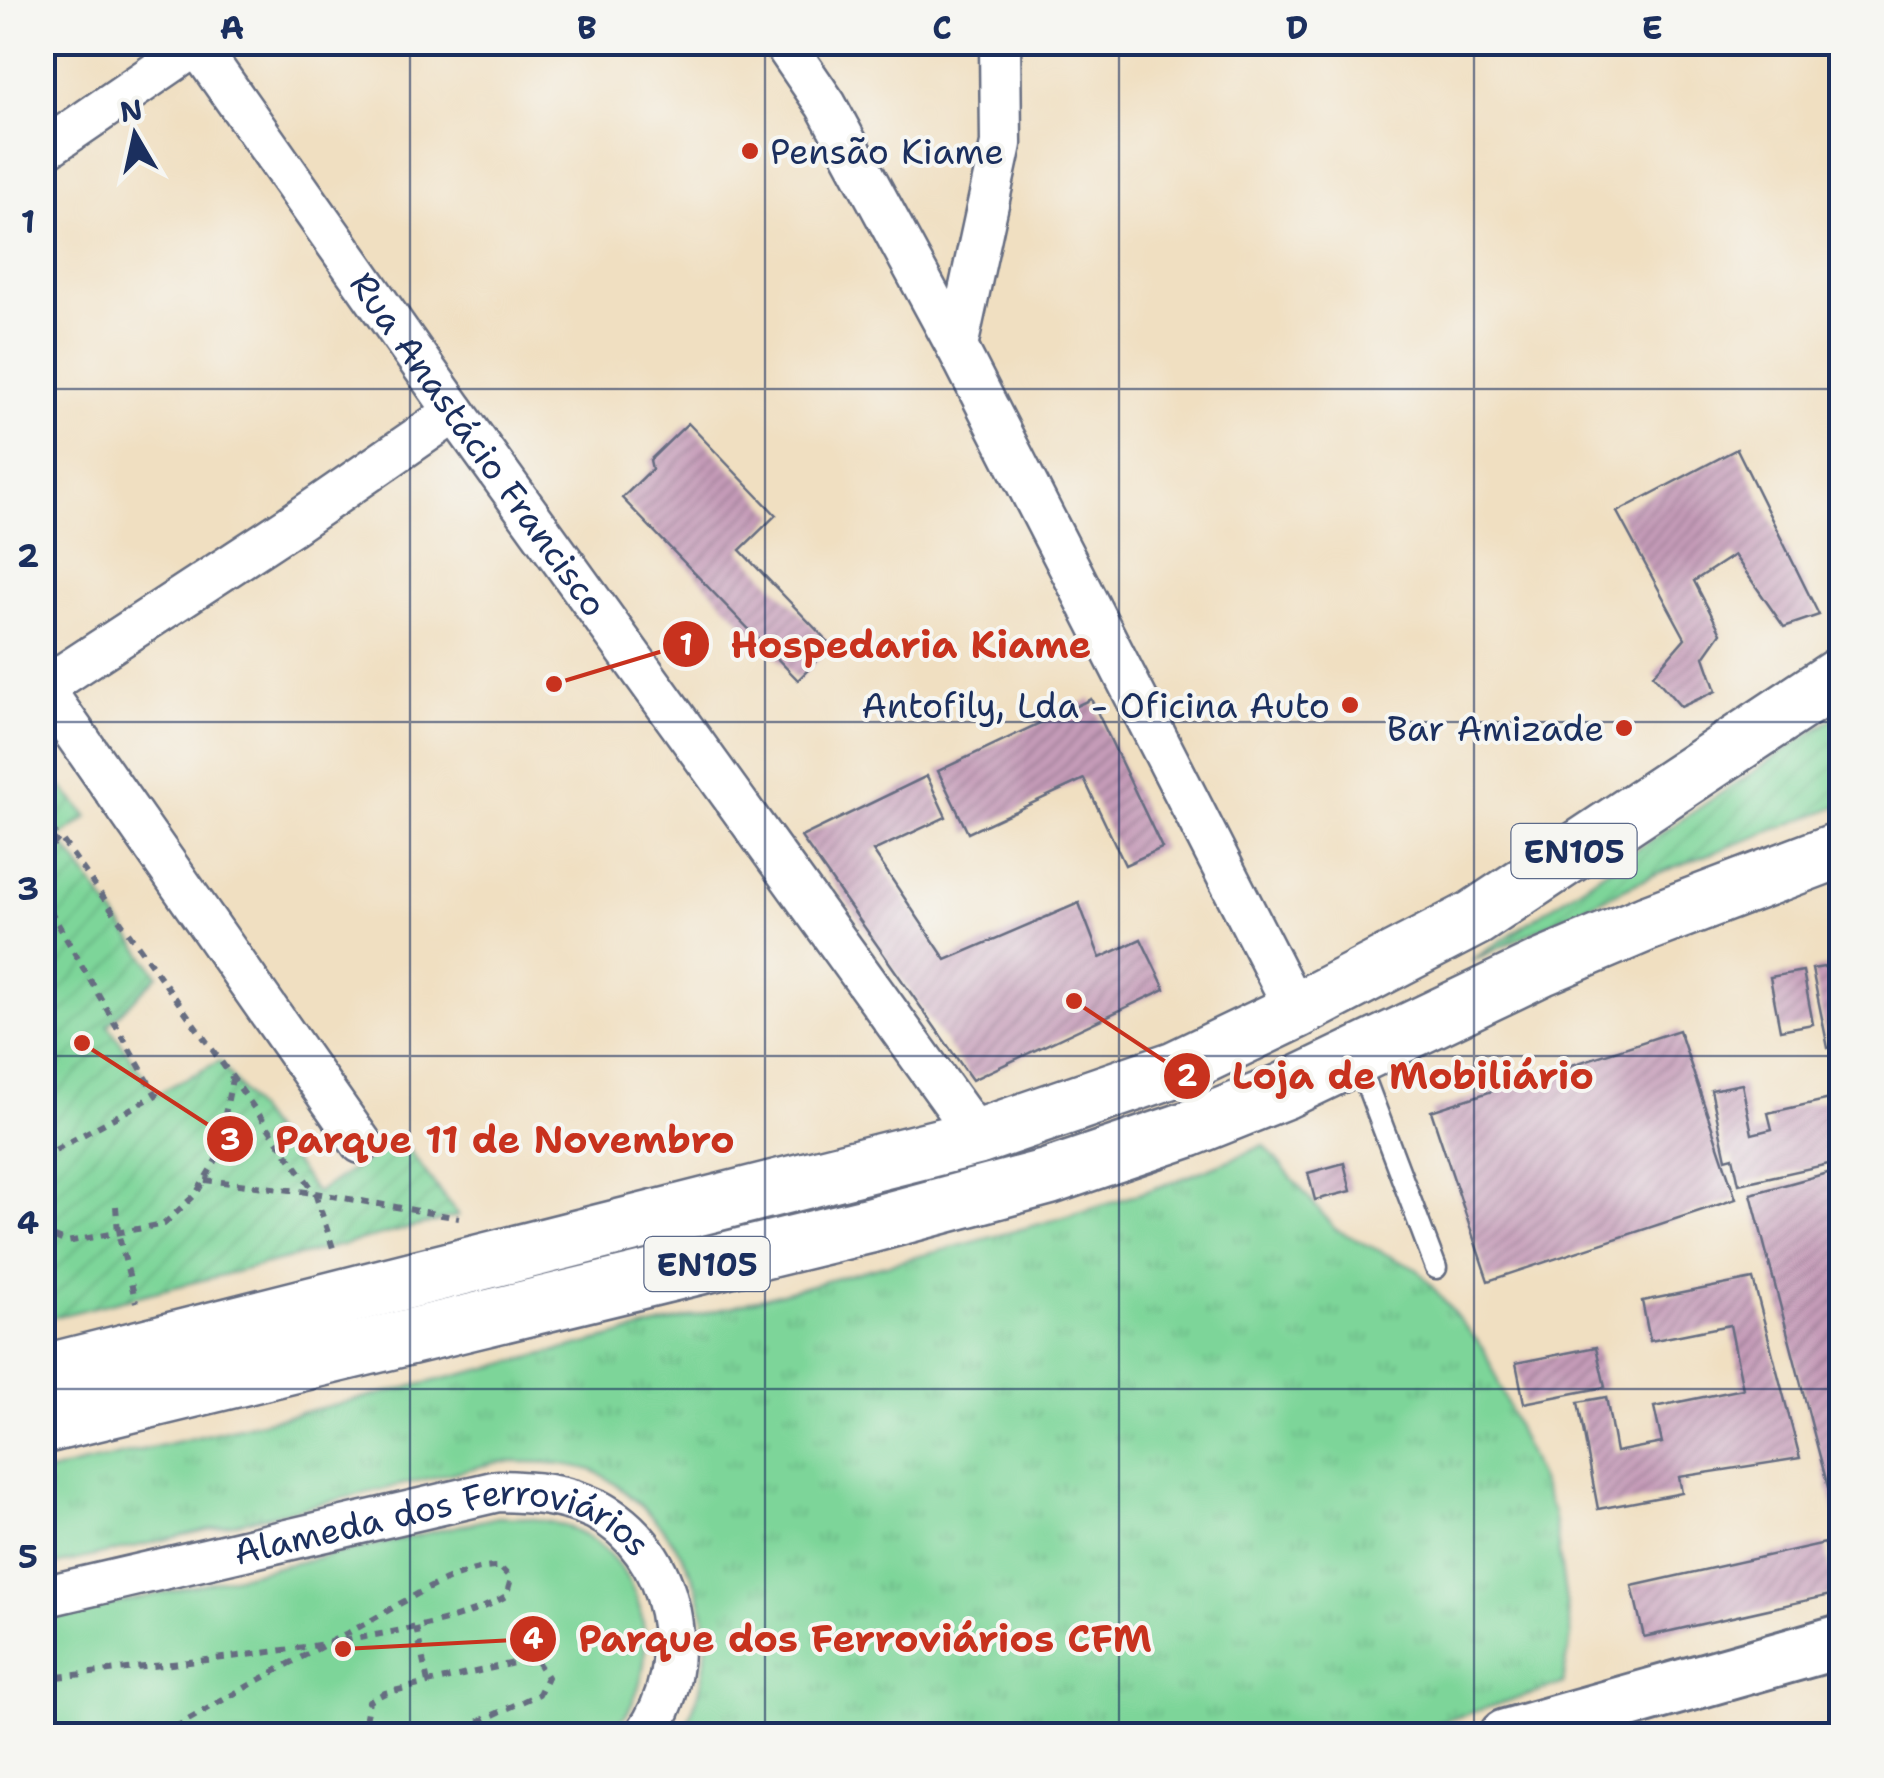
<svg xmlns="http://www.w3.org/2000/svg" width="1884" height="1778" viewBox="0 0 1884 1778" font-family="'Shantell Sans',sans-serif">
	<defs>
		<pattern id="grass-tufts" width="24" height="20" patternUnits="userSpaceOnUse" patternTransform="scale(2.5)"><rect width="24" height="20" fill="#7dd599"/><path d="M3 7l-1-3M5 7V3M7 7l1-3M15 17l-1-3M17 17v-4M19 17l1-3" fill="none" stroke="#6bb786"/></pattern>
		<pattern id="garden-furrows" width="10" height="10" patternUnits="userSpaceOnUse" patternTransform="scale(2.5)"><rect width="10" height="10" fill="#7dd599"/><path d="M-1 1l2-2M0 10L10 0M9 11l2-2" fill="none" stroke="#6bb786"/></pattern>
		<pattern id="building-hatch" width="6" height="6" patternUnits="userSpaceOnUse" patternTransform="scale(2.5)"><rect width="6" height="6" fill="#c59bb8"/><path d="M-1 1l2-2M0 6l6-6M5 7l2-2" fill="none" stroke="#9f7f99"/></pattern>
	</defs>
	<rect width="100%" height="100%" fill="#f6f6f2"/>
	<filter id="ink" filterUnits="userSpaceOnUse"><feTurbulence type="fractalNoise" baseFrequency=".01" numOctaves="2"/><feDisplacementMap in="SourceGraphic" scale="20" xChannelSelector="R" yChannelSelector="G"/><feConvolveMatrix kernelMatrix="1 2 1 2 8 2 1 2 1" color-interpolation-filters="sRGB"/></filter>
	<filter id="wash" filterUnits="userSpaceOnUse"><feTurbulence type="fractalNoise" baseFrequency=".0048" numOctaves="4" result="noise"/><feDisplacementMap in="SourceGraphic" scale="40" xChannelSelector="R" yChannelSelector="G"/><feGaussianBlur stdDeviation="2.25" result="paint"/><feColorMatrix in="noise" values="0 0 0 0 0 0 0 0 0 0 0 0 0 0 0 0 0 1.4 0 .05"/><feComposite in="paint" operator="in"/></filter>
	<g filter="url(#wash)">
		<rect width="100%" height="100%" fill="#f0dfc1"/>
		<path fill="url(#grass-tufts)" stroke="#4c827c" stroke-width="2.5" d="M1264 1145 1335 1229 1418 1270 1484 1349 1553 1512 1571 1636 1563 1684 1400 1735H680C727 1654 709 1568 641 1506 627 1494 608 1476 591 1470 561 1461 529 1462 499 1462L43 1568V1473C313 1410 584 1348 852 1274 990 1237 1133 1205 1264 1145Z"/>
		<path fill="#7dd599" stroke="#4c827c" stroke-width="2.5" d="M498 1517C525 1517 547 1519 573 1529 641 1558 665 1651 627 1713 622 1721 613 1728 607 1735H43V1620Z"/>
		<g fill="url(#garden-furrows)" stroke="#4c827c" stroke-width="2.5">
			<path d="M1841 713V805L1658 873 1471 961Z"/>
			<path d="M42 764 88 817 59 838 158 975 108 1025 156 1094 220 1061 316 1193 400 1138 458 1216 43 1320Z"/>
		</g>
		<g id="blocks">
			<g fill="url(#building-hatch)">
				<path d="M688 423 776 515 740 550 832 646 798 680 622 498 652 469 650 460Z"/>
				<path d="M1737 449 1819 615 1784 627 1734 555 1694 581 1721 633 1704 657 1716 691 1681 707 1653 675 1685 638 1617 512Z"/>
				<path d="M1091 699 1162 848 1125 865 1084 779 968 833 938 771Z"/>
				<path d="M927 776 946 817 873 851 946 960 1079 903 1100 958 1141 939 1165 989 972 1080 801 837Z"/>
				<path d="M1842 964V1045L1828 1048 1812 969Z"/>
				<path d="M1803 971 1813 1024 1780 1030 1770 977Z"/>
				<path d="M1679 1030 1736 1199 1488 1281 1431 1111Z"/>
				<path d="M1842 1065V1161L1739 1184 1733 1157 1726 1159 1711 1090 1742 1084 1752 1134 1772 1129 1768 1113 1839 1097 1833 1066Z"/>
				<path d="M1344 1163 1351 1191 1315 1200 1308 1173Z"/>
				<path d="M1842 1169V1533H1840L1751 1194Z"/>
				<path d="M1753 1279 1800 1458 1679 1477 1682 1493 1598 1509 1578 1402 1606 1397 1616 1452 1662 1443 1654 1407 1743 1389 1730 1325 1650 1341 1642 1301Z"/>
				<path d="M1596 1347 1605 1387 1524 1403 1516 1363Z"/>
				<path d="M1825 1543 1835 1594 1644 1637 1632 1586Z"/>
			</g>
		</g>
	</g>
	<g filter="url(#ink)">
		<use href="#blocks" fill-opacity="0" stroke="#666d81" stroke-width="2.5"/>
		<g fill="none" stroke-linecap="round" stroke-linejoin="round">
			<defs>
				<path id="service" d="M1357 1059 1436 1268"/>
				<g id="minor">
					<path id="s1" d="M195 42 455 412 978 1137"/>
					<path d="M783 42 826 105 957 347 1296 1011"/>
					<path d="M42 151 201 42"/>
					<path d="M957 347 1001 144 1000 42"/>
					<path d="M361 1143 43 688 290 526 455 412"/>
					<path id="s2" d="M42 1597 498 1491C532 1492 563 1494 595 1509 676 1549 697 1666 644 1736"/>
				</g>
				<path id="tertiary" d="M1506 1736 1842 1641"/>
				<g id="primary">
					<path d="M42 1373 978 1137 1175 1069 1296 1011 1475 918 1842 674"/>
					<path d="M42 1426 870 1225 1048 1177 1189 1129 1284 1091 1541 968 1647 923 1842 849"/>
				</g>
			</defs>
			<use href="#service" stroke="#666d81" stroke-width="25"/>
			<use href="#minor" stroke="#666d81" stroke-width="45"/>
			<use href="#tertiary" stroke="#666d81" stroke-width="58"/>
			<use href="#primary" stroke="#666d81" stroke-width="60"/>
			<g stroke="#666d81" stroke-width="6" stroke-dasharray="8 8" stroke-linecap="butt">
				<path d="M42 815 58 837"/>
				<path d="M42 857 60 837 315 1193 459 1218"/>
				<path d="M42 896 156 1095 42 1157"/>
				<path d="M205 1180 315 1193 334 1251"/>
				<path d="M116 1206 118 1233 136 1302"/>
				<path d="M42 1228 45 1233 67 1242 164 1224 196 1194 216 1160 232 1079"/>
				<path d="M42 1259 53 1237"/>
				<path d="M416 1627 428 1683"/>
				<path d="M42 1679C153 1665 266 1656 375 1635 419 1627 468 1618 506 1596L511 1579 500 1567C454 1566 399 1606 359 1627 292 1662 226 1697 161 1736"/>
				<path d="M370 1736 366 1716 369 1701 385 1693 518 1662 538 1663 547 1677 539 1694 447 1736"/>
			</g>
			<use href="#service" stroke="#fff" stroke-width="20"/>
			<use href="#minor" stroke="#fff" stroke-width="40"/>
			<use href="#tertiary" stroke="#fff" stroke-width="52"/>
			<use href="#primary" stroke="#fff" stroke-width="55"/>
		</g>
	</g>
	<path fill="none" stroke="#1b2f5e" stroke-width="2.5" stroke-opacity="0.55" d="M410 42V1736M765 42V1736M1119 42V1736M1474 42V1736M42 389H1842M42 722H1842M42 1056H1842M42 1389H1842"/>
	<g fill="#c8321e" stroke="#f6f6f2" stroke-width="4">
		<circle cx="750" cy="151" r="10"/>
		<circle cx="1350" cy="705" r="10"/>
		<circle cx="1624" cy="728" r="10"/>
	</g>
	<g text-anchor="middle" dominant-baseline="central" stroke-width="8" stroke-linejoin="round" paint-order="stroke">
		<g fill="#f6f6f2" stroke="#5d6b8a" stroke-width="2.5">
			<rect x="1511.5" y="824" width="125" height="54" rx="8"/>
			<rect x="644.5" y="1237" width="125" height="54" rx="8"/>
		</g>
		<g font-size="32" font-weight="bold" fill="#1b2f5e">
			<text x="1574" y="851">EN105</text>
			<text x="707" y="1264">EN105</text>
		</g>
		<g font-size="35" fill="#1b2f5e" stroke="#f6f6f2" text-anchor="end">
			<text x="770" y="151" text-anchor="start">Pensão Kiame</text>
			<text x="1330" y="705">Antofily, Lda - Oficina Auto</text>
			<text x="1604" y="728">Bar Amizade</text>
		</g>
		<g font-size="35" fill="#1b2f5e" stroke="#f6f6f2">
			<text stroke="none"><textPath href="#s1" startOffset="492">Rua Anastácio Francisco</textPath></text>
			<text stroke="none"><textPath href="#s2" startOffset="415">Alameda dos Ferroviários</textPath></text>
		</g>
	</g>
	<path fill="none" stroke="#c8321e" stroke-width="4" d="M554 684L686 644M1074 1001L1187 1076M82 1043L230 1139M343 1649L533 1639"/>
	<g fill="#c8321e" stroke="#f6f6f2" stroke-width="4">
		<circle cx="554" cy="684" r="10"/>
		<circle cx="1074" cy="1001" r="10"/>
		<circle cx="82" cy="1043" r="10"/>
		<circle cx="343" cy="1649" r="10"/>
		<circle cx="686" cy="644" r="25"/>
		<circle cx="1187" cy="1076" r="25"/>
		<circle cx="230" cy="1139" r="25"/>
		<circle cx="533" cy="1639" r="25"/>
	</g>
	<g font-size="30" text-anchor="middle" font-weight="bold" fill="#fff">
		<text x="686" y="655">1</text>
		<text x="1187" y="1086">2</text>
		<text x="230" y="1150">3</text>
		<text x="533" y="1649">4</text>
	</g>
	<g font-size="38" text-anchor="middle" font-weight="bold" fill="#c8321e" stroke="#f6f6f2" stroke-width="8" stroke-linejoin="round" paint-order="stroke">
		<text x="911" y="658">Hospedaria Kiame</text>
		<text x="1413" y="1089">Loja de Mobiliário</text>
		<text x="505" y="1153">Parque 11 de Novembro</text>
		<text x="865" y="1652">Parque dos Ferroviários CFM</text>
	</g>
	<rect width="1884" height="1778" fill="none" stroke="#f6f6f2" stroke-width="110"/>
	<g transform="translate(135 135) rotate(351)" stroke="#f6f6f2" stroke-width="8" paint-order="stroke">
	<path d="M0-8L18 38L0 25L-18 38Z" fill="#1b2f5e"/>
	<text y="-15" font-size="28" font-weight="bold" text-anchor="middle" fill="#1b2f5e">N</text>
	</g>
	<rect x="55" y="55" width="1774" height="1668" fill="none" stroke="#1b2f5e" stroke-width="4"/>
	<g font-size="32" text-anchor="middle" font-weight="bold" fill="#1b2f5e">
		<text x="232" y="39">A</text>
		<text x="587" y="39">B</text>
		<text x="942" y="39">C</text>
		<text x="1297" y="39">D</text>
		<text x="1652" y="39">E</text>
		<text x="28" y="233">1</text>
		<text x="28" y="567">2</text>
		<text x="28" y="900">3</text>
		<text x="28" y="1234">4</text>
		<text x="28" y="1568">5</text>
	</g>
</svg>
